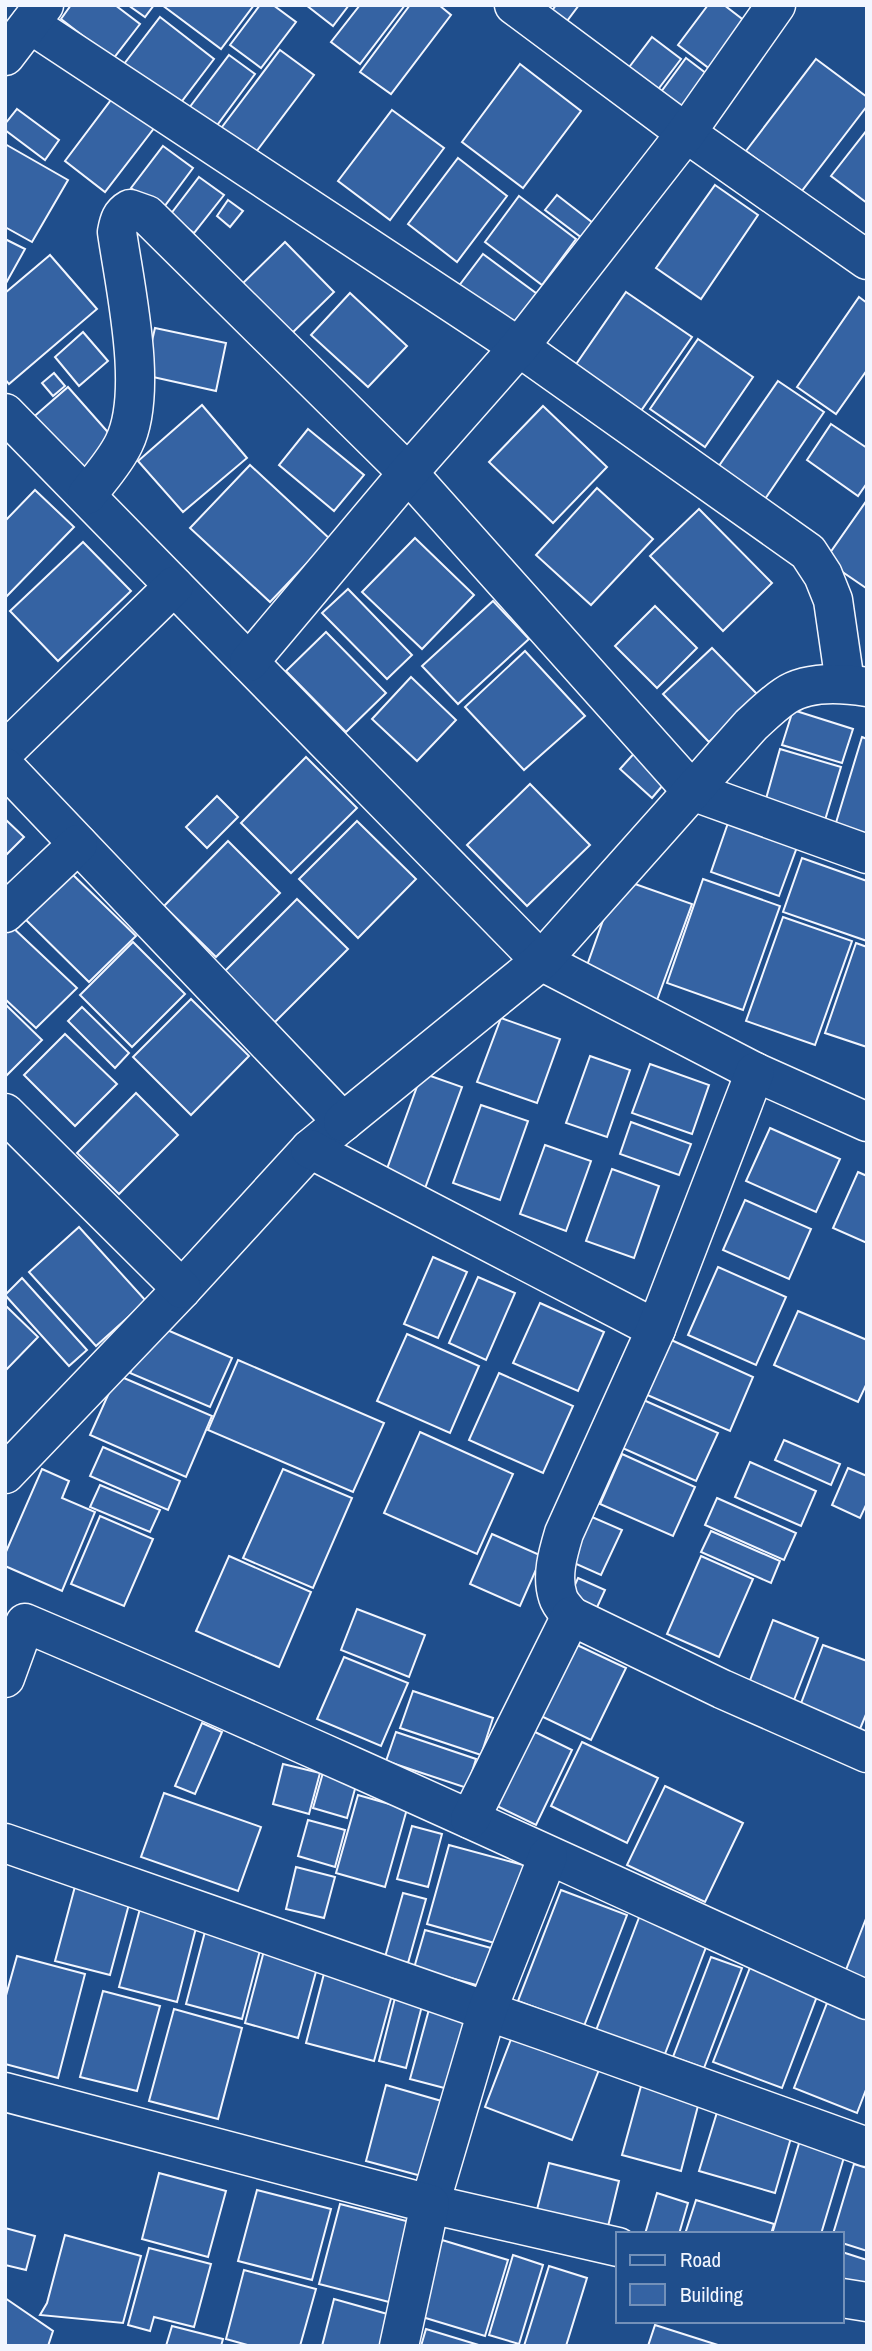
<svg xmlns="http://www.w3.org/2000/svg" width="872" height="2351" viewBox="0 0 872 2351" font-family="'Archivo Narrow',sans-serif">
	<rect width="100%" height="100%" fill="#1f4e8c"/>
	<g fill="#3563a3" stroke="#f2f6ff" stroke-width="2">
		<path d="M71 5H115L140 24 113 59 61 19Z"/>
		<path d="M128 5H154L145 17Z"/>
		<path d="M162 5H254L221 49Z"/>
		<path d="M260 5H273L296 22 261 68 230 45Z"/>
		<path d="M306 5H349L333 26Z"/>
		<path d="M360 5H405L360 64 331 42Z"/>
		<path d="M410 5H439L451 15 391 94 360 72Z"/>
		<path d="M556 5H579L561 29 547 18Z"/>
		<path d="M708 5H724L750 25 714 72 678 45Z"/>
		<path d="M160 17 214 59 179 105 124 64Z"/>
		<path d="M652 37 681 59 656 92 627 70Z"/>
		<path d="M280 50 314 75 253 156 219 131Z"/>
		<path d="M229 55 255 74 215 128 189 108Z"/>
		<path d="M686 58 711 77 683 115 658 96Z"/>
		<path d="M816 59 867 97V106L801 192 746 151Z"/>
		<path d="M520 64 581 111 523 188 462 142Z"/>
		<path d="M114 96 155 127 105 192 65 161Z"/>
		<path d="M17 109 59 140 45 160 5 130V124Z"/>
		<path d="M392 110 444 148 390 220 338 181Z"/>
		<path d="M867 130V203L831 176Z"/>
		<path d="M5 144 68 180 32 242 5 227Z"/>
		<path d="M163 146 193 168 161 211 131 188Z"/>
		<path d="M458 158 507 196 457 262 408 224Z"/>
		<path d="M199 177 224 195 194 233 170 215Z"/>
		<path d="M715 185 758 215 701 299 656 268Z"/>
		<path d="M557 195 593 223 582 238 545 210Z"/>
		<path d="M519 196 576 239 542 285 485 242Z"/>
		<path d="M228 200 243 211 230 227 217 216Z"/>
		<path d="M5 239 25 249 5 285Z"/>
		<path d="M285 242 334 292 287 338 238 288Z"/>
		<path d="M483 254 540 296 512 333 455 291Z"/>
		<path d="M50 255 97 309 9 384 5 379V293Z"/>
		<path d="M626 292 692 337 636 418 570 373Z"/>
		<path d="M350 293 407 346 368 387 311 335Z"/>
		<path d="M859 297 867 303V370L836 414 797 387Z"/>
		<path d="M155 328 226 343 216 391 144 375Z"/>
		<path d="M83 332 108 361 79 386 55 357Z"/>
		<path d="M698 339 753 377 705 447 650 409Z"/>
		<path d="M54 373 65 386 53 396 42 383Z"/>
		<path d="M778 381 824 412 761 505 714 473Z"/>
		<path d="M68 387 121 447 82 481 30 420Z"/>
		<path d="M202 405 247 458 183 512 138 461Z"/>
		<path d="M543 406 607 467 553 523 489 462Z"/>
		<path d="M831 424 867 448V483L858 496 807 460Z"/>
		<path d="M308 429 364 475 334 511 279 465Z"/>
		<path d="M250 465 330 539 270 602 190 528Z"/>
		<path d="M597 488 653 539 591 605 536 555Z"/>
		<path d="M35 490 74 527 5 598V521Z"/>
		<path d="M867 500V587L866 588 825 560Z"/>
		<path d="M699 509 772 583 723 631 650 556Z"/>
		<path d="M415 538 474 595 422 649 362 592Z"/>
		<path d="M83 542 131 591 58 661 10 611Z"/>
		<path d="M348 589 412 655 387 679 322 613Z"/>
		<path d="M493 601 529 639 458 704 422 666Z"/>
		<path d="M655 606 697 648 657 688 615 646Z"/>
		<path d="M326 632 386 693 346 732 286 671Z"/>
		<path d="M712 648 758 695 709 742 663 694Z"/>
		<path d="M525 651 585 716 524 770 465 707Z"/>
		<path d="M411 677 456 720 417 761 372 719Z"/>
		<path d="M793 710 853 729 842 763 782 745Z"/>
		<path d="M862 737 867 739V836L835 826Z"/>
		<path d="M638 749 669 778 652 798 620 769Z"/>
		<path d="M780 749 841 767 822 830 762 813Z"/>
		<path d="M306 757 357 808 291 873 241 823Z"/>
		<path d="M530 784 590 845 527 906 467 845Z"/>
		<path d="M217 796 238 817 207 848 186 827Z"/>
		<path d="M5 819 24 837 5 856Z"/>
		<path d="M357 821 416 879 358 938 299 879Z"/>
		<path d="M728 823 797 847 779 896 711 872Z"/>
		<path d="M228 841 280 893 216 957 164 906Z"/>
		<path d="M802 858 867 881V941L783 912Z"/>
		<path d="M69 871 136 936 89 982 23 917Z"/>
		<path d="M618 878 692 904 657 1000 584 974Z"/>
		<path d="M703 879 780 906 743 1010 667 983Z"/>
		<path d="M297 899 348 949 267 1030 216 980Z"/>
		<path d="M783 917 852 941 815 1045 746 1021Z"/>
		<path d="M9 924 77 988 36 1028 5 999V927Z"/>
		<path d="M133 942 185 994 132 1047 80 995Z"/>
		<path d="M856 943 867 947V1047L825 1033Z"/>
		<path d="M191 999 249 1056 191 1115 133 1057Z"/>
		<path d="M5 1004 42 1040 5 1077Z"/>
		<path d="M82 1007 129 1053 115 1068 68 1021Z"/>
		<path d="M501 1018 560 1039 537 1103 477 1082Z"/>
		<path d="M65 1034 117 1084 75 1126 24 1075Z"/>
		<path d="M590 1056 630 1070 607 1137 566 1123Z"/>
		<path d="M650 1064 709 1085 692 1134 632 1113Z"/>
		<path d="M422 1073 462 1087 424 1191 384 1177Z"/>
		<path d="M136 1093 178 1135 119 1194 77 1153Z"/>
		<path d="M481 1105 528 1121 500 1200 453 1183Z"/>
		<path d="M631 1122 691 1144 679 1175 620 1154Z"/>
		<path d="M770 1128 840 1159 816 1212 746 1181Z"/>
		<path d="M545 1145 591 1161 566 1231 520 1214Z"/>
		<path d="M612 1169 659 1186 634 1258 586 1241Z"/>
		<path d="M858 1172 867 1176V1243L833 1228Z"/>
		<path d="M745 1200 811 1229 789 1279 723 1250Z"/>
		<path d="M79 1227 146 1301 96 1346 29 1272Z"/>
		<path d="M433 1257 467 1272 438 1338 404 1324Z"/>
		<path d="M718 1267 786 1297 756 1365 688 1335Z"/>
		<path d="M478 1277 515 1293 486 1360 449 1343Z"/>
		<path d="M22 1278 87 1350 69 1366 5 1295Z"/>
		<path d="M540 1303 604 1332 578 1391 513 1363Z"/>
		<path d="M5 1305 38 1337 5 1371Z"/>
		<path d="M798 1311 867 1340V1383L858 1402 774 1365Z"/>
		<path d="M151 1323 232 1358 210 1407 130 1373Z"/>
		<path d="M407 1334 479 1366 450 1433 377 1401Z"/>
		<path d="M669 1339 753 1377 730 1431 645 1394Z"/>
		<path d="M238 1360 384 1423 353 1492 208 1430Z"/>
		<path d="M499 1373 573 1406 543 1473 469 1440Z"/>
		<path d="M117 1375 212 1416 186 1477 90 1435Z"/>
		<path d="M639 1398 718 1433 696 1481 618 1446Z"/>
		<path d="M420 1432 513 1474 477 1554 384 1513Z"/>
		<path d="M784 1440 840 1464 831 1485 775 1460Z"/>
		<path d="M103 1447 180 1481 168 1510 90 1476Z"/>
		<path d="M622 1454 695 1487 673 1536 600 1504Z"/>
		<path d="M750 1462 816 1491 801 1526 735 1497Z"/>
		<path d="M848 1468 867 1476V1503L860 1518 832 1505Z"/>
		<path d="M42 1469 69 1481 62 1498 95 1512 62 1591 5 1566V1554Z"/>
		<path d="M283 1469 352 1498 313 1588 243 1558Z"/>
		<path d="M100 1485 160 1510 150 1532 90 1507Z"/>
		<path d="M717 1498 796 1533 784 1560 705 1525Z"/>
		<path d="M585 1514 622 1530 601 1575 565 1559Z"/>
		<path d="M100 1516 153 1539 124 1606 71 1584Z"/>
		<path d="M711 1531 780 1561 771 1583 701 1552Z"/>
		<path d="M492 1534 542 1556 520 1606 470 1584Z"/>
		<path d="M229 1556 311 1592 279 1667 196 1631Z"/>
		<path d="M701 1556 753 1579 719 1657 667 1634Z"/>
		<path d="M578 1578 605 1590 593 1616 566 1605Z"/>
		<path d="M357 1609 425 1635 409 1677 341 1650Z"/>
		<path d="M773 1620 818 1638 794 1700 749 1683Z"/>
		<path d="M575 1644 626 1668 591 1740 541 1716Z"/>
		<path d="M823 1645 867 1661V1712L860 1729 800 1706Z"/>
		<path d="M344 1657 408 1683 381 1746 317 1719Z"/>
		<path d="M413 1691 493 1718 481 1755 400 1728Z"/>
		<path d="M202 1723 222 1732 195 1794 175 1786Z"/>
		<path d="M533 1731 572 1750 536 1825 497 1806Z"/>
		<path d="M396 1732 476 1759 467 1788 386 1761Z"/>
		<path d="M582 1742 658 1778 627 1843 551 1806Z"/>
		<path d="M283 1764 320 1773 309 1814 273 1804Z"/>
		<path d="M324 1769 358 1778 347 1818 313 1808Z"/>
		<path d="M665 1786 743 1823 705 1902 627 1865Z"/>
		<path d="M164 1793 261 1827 238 1891 141 1857Z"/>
		<path d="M358 1795 407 1809 385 1887 336 1873Z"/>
		<path d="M308 1820 345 1830 335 1867 298 1856Z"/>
		<path d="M412 1826 442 1834 428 1887 397 1879Z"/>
		<path d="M449 1845 527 1866 505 1946 427 1924Z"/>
		<path d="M296 1867 335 1877 324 1918 286 1909Z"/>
		<path d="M77 1879 132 1893 110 1975 55 1961Z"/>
		<path d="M561 1890 627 1915 584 2026 518 2001Z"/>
		<path d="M403 1893 426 1899 408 1963 385 1957Z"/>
		<path d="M141 1905 198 1920 177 2002 119 1987Z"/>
		<path d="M640 1915 708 1942 663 2059 595 2033Z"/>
		<path d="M867 1916V1983L844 1975Z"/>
		<path d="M207 1924 263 1939 242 2019 186 2004Z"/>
		<path d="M425 1930 491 1948 480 1986 414 1968Z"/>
		<path d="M266 1943 320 1957 298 2038 245 2023Z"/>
		<path d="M17 1956 85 1974 58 2078 5 2064V1999Z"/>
		<path d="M711 1957 742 1968 704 2068 673 2057Z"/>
		<path d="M751 1965 819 1991 782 2088 713 2062Z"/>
		<path d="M326 1966 395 1984 374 2061 306 2043Z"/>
		<path d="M397 1990 424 1998 406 2068 379 2061Z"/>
		<path d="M103 1991 160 2006 137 2091 80 2077Z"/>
		<path d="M431 2002 473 2014 452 2090 410 2079Z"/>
		<path d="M827 2003 867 2018V2087L857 2113 794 2088Z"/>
		<path d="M174 2009 242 2028 218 2119 149 2101Z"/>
		<path d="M513 2034 600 2067 572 2140 485 2107Z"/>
		<path d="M386 2085 445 2102 425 2177 366 2161Z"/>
		<path d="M641 2086 699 2102 681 2171 622 2155Z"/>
		<path d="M718 2109 793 2131 775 2193 699 2171Z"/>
		<path d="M800 2140 845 2154 821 2234H772Z"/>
		<path d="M549 2163 619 2181 604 2243 533 2225Z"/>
		<path d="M854 2164 867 2168V2251L842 2243V2234H833Z"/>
		<path d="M159 2173 226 2191 208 2257 142 2239Z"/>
		<path d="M257 2190 331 2209 312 2280 238 2261Z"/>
		<path d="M657 2193 688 2203 679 2234H645Z"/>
		<path d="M696 2200 774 2224 771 2234H685Z"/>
		<path d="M340 2204 414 2223 393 2303 319 2284Z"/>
		<path d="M5 2228 35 2236 26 2270 5 2265Z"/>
		<path d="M65 2235 141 2256 123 2323 40 2315 47 2303Z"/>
		<path d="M442 2240 508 2260 485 2336 419 2316Z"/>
		<path d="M149 2248 211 2264 194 2327 154 2317 150 2331 128 2325Z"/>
		<path d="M842 2252 867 2260V2288L842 2286Z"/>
		<path d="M513 2255 543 2265 519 2344 489 2335Z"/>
		<path d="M549 2266 587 2278 566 2346H524Z"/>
		<path d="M244 2270 316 2289 300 2346H251L226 2339Z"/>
		<path d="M5 2298 53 2331 48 2346H5Z"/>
		<path d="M334 2299 398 2317 390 2346H322Z"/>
		<path d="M655 2325 721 2346H648Z"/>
		<path d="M172 2326 223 2339 221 2346H166Z"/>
		<path d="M426 2329 482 2346H421Z"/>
	</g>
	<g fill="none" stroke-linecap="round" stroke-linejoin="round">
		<defs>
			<g id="minor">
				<path d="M514 5 686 133 867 260"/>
				<path d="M30 24 519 347 808 552 823 575 833 600 845 683"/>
				<path d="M5 56 44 5"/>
				<path d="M5 413 541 961 755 1072 867 1122"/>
				<path d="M87 495C99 479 115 462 124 443 149 392 125 288 117 232 119 221 121 214 130 209L147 215 408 473 692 791 867 854"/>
				<path d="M249 662 408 473 519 347 686 133 776 5"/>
				<path d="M5 751 174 586"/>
				<path d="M5 767 343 1122 310 1149 182 1289 5 1474"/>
				<path d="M5 913 78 844"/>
				<path d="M5 1113 182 1289"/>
				<path d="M343 1122 541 961 751 725C762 715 773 704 785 696 807 681 842 683 867 687"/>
				<path d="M310 1149 656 1329"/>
				<path d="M571 1616C567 1611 560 1604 558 1597 551 1576 558 1553 564 1533L656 1329 755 1072"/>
				<path d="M5 1678 25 1623C308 1743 587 1873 867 2000"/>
				<path d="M470 1819 571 1616 722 1689 867 1753"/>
				<path d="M5 1843 550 2033 867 2147"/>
				<path d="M548 1856 487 2011 430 2204 618 2247"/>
				<path d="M5 2092 430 2204 399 2346"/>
				<path d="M842 2298 867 2302"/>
			</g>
		</defs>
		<use href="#minor" stroke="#f2f6ff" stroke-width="41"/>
		<use href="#minor" stroke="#1f4e8c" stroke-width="38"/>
	</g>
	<rect width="872" height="2351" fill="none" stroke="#f2f6ff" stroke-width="14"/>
	<rect x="616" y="2232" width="228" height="91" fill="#1f4e8c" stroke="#7391ba" stroke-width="2"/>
	<rect x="630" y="2255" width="35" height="10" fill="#1f4e8c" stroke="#7391ba" stroke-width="2"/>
	<text x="680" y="2267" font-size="21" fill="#f2f6ff">Road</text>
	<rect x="630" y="2284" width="35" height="21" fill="#3563a3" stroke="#7391ba" stroke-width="2"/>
	<text x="680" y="2302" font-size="21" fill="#f2f6ff">Building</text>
</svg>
